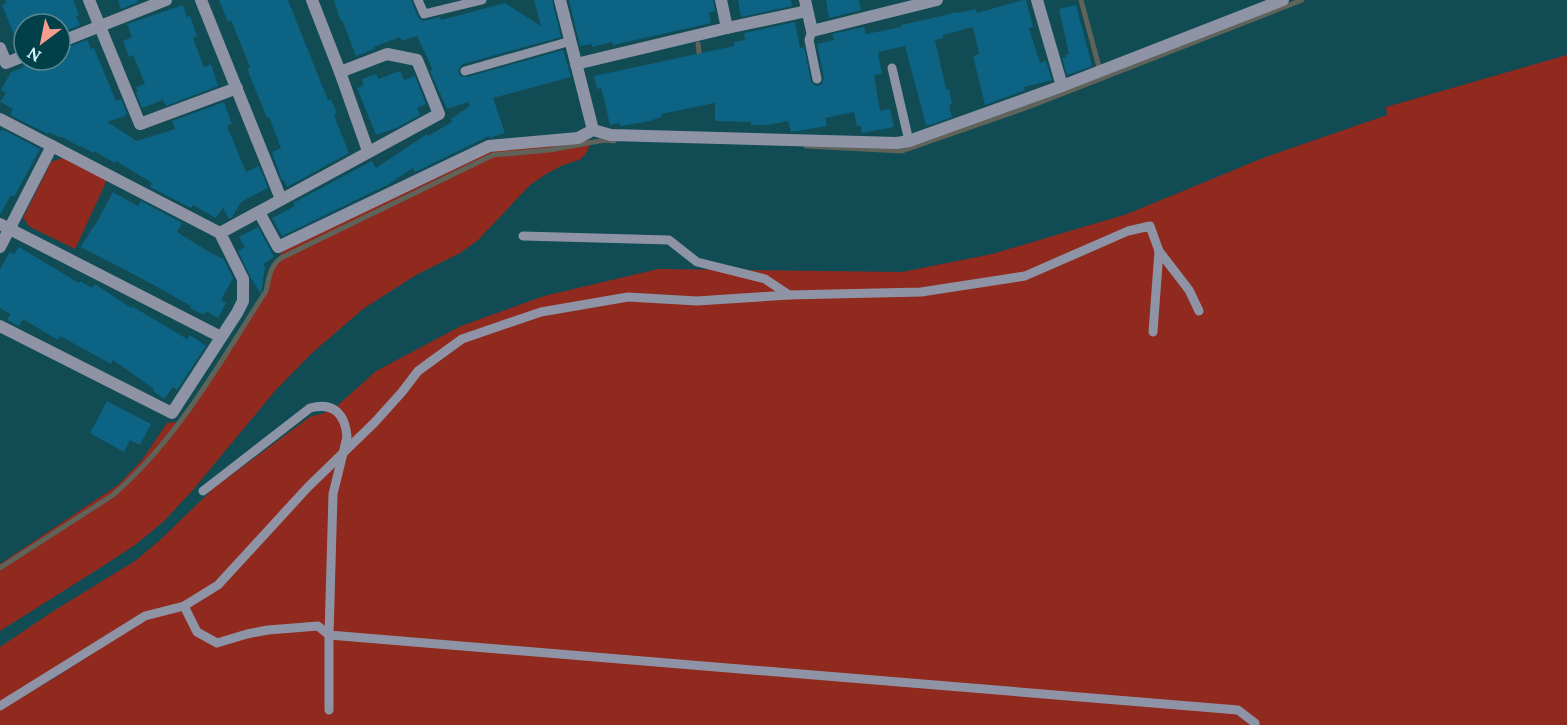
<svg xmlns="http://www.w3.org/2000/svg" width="1567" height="725" viewBox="0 0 1567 725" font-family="Lora,serif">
	<rect width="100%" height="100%" fill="#114b54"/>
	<g fill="#902a1e">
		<path d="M1567 55V725H0V710L56 677 142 621 0 701V647L55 610 135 561 160 540 215 487 311 416 322 414 337 406 376 371 461 326 544 296 658 269 902 272 992 254 1127 214 1263 158 1387 115 1386 107Z"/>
		<path d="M589 140 590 145 585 155 579 160 563 165 546 174 530 185 478 240 460 253 416 275 363 309 312 353 274 392 192 491 164 521 135 545 103 566 0 631V564L118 485 142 460 167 423 175 422 180 424 265 294C269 287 269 280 271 273 273 265 279 261 281 253L284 251 283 248 491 150 515 146Z"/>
		<path d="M63 158 107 180 75 249 30 227 23 218 51 162Z"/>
	</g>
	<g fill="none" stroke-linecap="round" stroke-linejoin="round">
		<g stroke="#5f6359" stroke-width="5">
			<path d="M1081 0 1099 67"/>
			<path d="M698 44 700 60"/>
			<path d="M806 146 902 151 1031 106 1302 0"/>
			<path d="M0 568 113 495C178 439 220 362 266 291 269 278 270 266 281 258L493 155 549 150 605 140 614 141"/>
		</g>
	</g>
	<g fill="#0d6383">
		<path d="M5 0H73L79 15 76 16 80 25 60 33V24H24V48L20 49 2 5 7 3Z"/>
		<path d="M118 0H137L138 2 121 9Z"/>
		<path d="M219 0H288L328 100 331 99 337 114 334 115 349 153 287 187 284 180 282 181 272 152 281 148 269 117 267 118 247 69 250 67 231 20 228 22Z"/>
		<path d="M334 0H411L418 17 423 21 440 17 441 20 505 3 541 26 534 0H552L561 37 463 64 460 67 458 72 461 76 467 77 563 50 571 77 493 98 505 133 492 137 490 138 489 136 415 172 413 168 389 184 282 236 272 218 295 206 293 203 372 161 376 168 427 134 428 136 452 122 451 119 470 106 468 102 447 109 430 71 433 70 417 36 402 41 400 37 374 47V49L356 56 342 20H340Z"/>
		<path d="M569 0H713L715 11 709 13 711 23 613 45 612 42 592 47V44L580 46Z"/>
		<path d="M738 0H791L792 6 741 17Z"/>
		<path d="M826 0H859L861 10 829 18Z"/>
		<path d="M1023 0H1026L1033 27 1029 28 1040 63 1046 61 1052 80 1024 87 1025 90 985 105 973 56 979 54 973 27 943 35V38L935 40 946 89H949L952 104 949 105 952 117 930 125H926L905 46 878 52 882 74 874 75 880 111 890 109 894 127 862 133 861 126H857L854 112 825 118 827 126 791 132 788 121 767 125H751V122L715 121V103L661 114 662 117 646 122 620 126 619 123 610 125 604 99 601 88 597 89 594 76 734 46V42L745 40 744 33 795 22 800 48 804 47 811 81 814 85 818 86 822 84 824 78 817 44 834 40 832 34 864 27 866 34 901 27V25L958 12V13L976 9 977 13Z"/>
		<path d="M183 5 187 17 190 16 197 36 193 38 204 67 211 64 218 86 166 106 163 100 142 108 136 93 138 92 136 87 145 84 133 55 129 57 123 41 132 37 127 24Z"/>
		<path d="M1076 5 1092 66 1067 75 1062 58 1066 57 1065 55 1069 54 1059 9Z"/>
		<path d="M87 40 91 49 94 48 116 101 121 99 127 114 124 115 125 116 107 122 137 141 175 129 172 121 224 102 232 124 227 126 246 172 259 166 268 188 241 202 232 217 229 219 223 208 216 218 193 205 191 208 150 187 152 183 116 161 115 163 94 151 93 153 81 146 80 147 62 137 61 138 49 132 48 134 10 115 13 109 0 102 6 93 1 90 11 72 24 67 23 65 31 60H60V50Z"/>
		<path d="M400 71 404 80 415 76 426 104 417 108 420 115 396 128 376 135 357 88 364 85 362 79 376 74 378 79Z"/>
		<path d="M2 129 40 149 14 197 11 195 0 215V132Z"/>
		<path d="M113 192 138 206 141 201 182 223 177 232 211 253 210 255 212 253 222 259 223 258 233 278 221 300 226 303 218 318 206 311 204 315 190 308 191 306 152 284 81 247 93 227H94Z"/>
		<path d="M258 227 274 257 263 264 265 267 261 294 251 278 238 251 245 247 239 237Z"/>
		<path d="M19 247 79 283 80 281 92 288 95 284 131 308 132 306 187 339 190 335 206 346 177 390 173 387 164 399 153 391 154 389 113 360 111 364 60 336 58 340 23 319 19 326 7 320 10 314 0 308V269L10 252 14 254Z"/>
		<path d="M107 401 151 424 140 445 130 440 124 452 90 433Z"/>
	</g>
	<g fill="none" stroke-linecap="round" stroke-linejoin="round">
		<g stroke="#8e94a5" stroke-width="9">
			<path d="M418 0 424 14 482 0"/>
			<path d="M812 31 809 40 817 79"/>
			<path d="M892 68 909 141"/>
			<path d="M465 71 571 41"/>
			<path d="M523 236 669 240 697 262 765 279 789 295"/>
			<path d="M1159 251 1189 290 1199 311"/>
			<path d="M203 491 310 408C333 402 345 413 347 437L333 494 329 635 1238 710 1255 723V725"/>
			<path d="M184 606 197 632 217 643 247 634 268 630 318 626 329 635V710"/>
			<path d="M0 706 145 616 184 606 218 585 308 487 375 422 402 392 418 371 462 339 541 312 628 297 697 301 789 295 921 292 1025 276 1128 231 1150 226 1159 251 1153 332"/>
		</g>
		<g stroke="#8e94a5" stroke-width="12">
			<path d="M89 0 140 124 237 88"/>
			<path d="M201 0 281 199"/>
			<path d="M312 0 340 72 368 151"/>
			<path d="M560 0 593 130"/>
			<path d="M721 0 727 28"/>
			<path d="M805 0 812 31 937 0"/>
			<path d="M1037 0 1062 86"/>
			<path d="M60 42 166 0"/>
			<path d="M0 48 6 63 24 56"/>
			<path d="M576 64 727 28 807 11"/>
			<path d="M0 119 220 233 243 279V301L237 313 172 413 0 326"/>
			<path d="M259 212 278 247 489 146 578 138 593 130 611 135 897 143 909 141 1062 86 1283 0"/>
			<path d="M0 224 221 337"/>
			<path d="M220 233 439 114 417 60 387 54 340 72"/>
			<path d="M0 247 52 146"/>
		</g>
	</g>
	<g transform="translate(42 42) rotate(212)"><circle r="28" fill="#014049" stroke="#588890" stroke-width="1.5"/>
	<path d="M0-4.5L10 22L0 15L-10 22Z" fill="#f59d8e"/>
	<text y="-9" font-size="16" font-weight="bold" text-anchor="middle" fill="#daf5fb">N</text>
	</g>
</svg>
